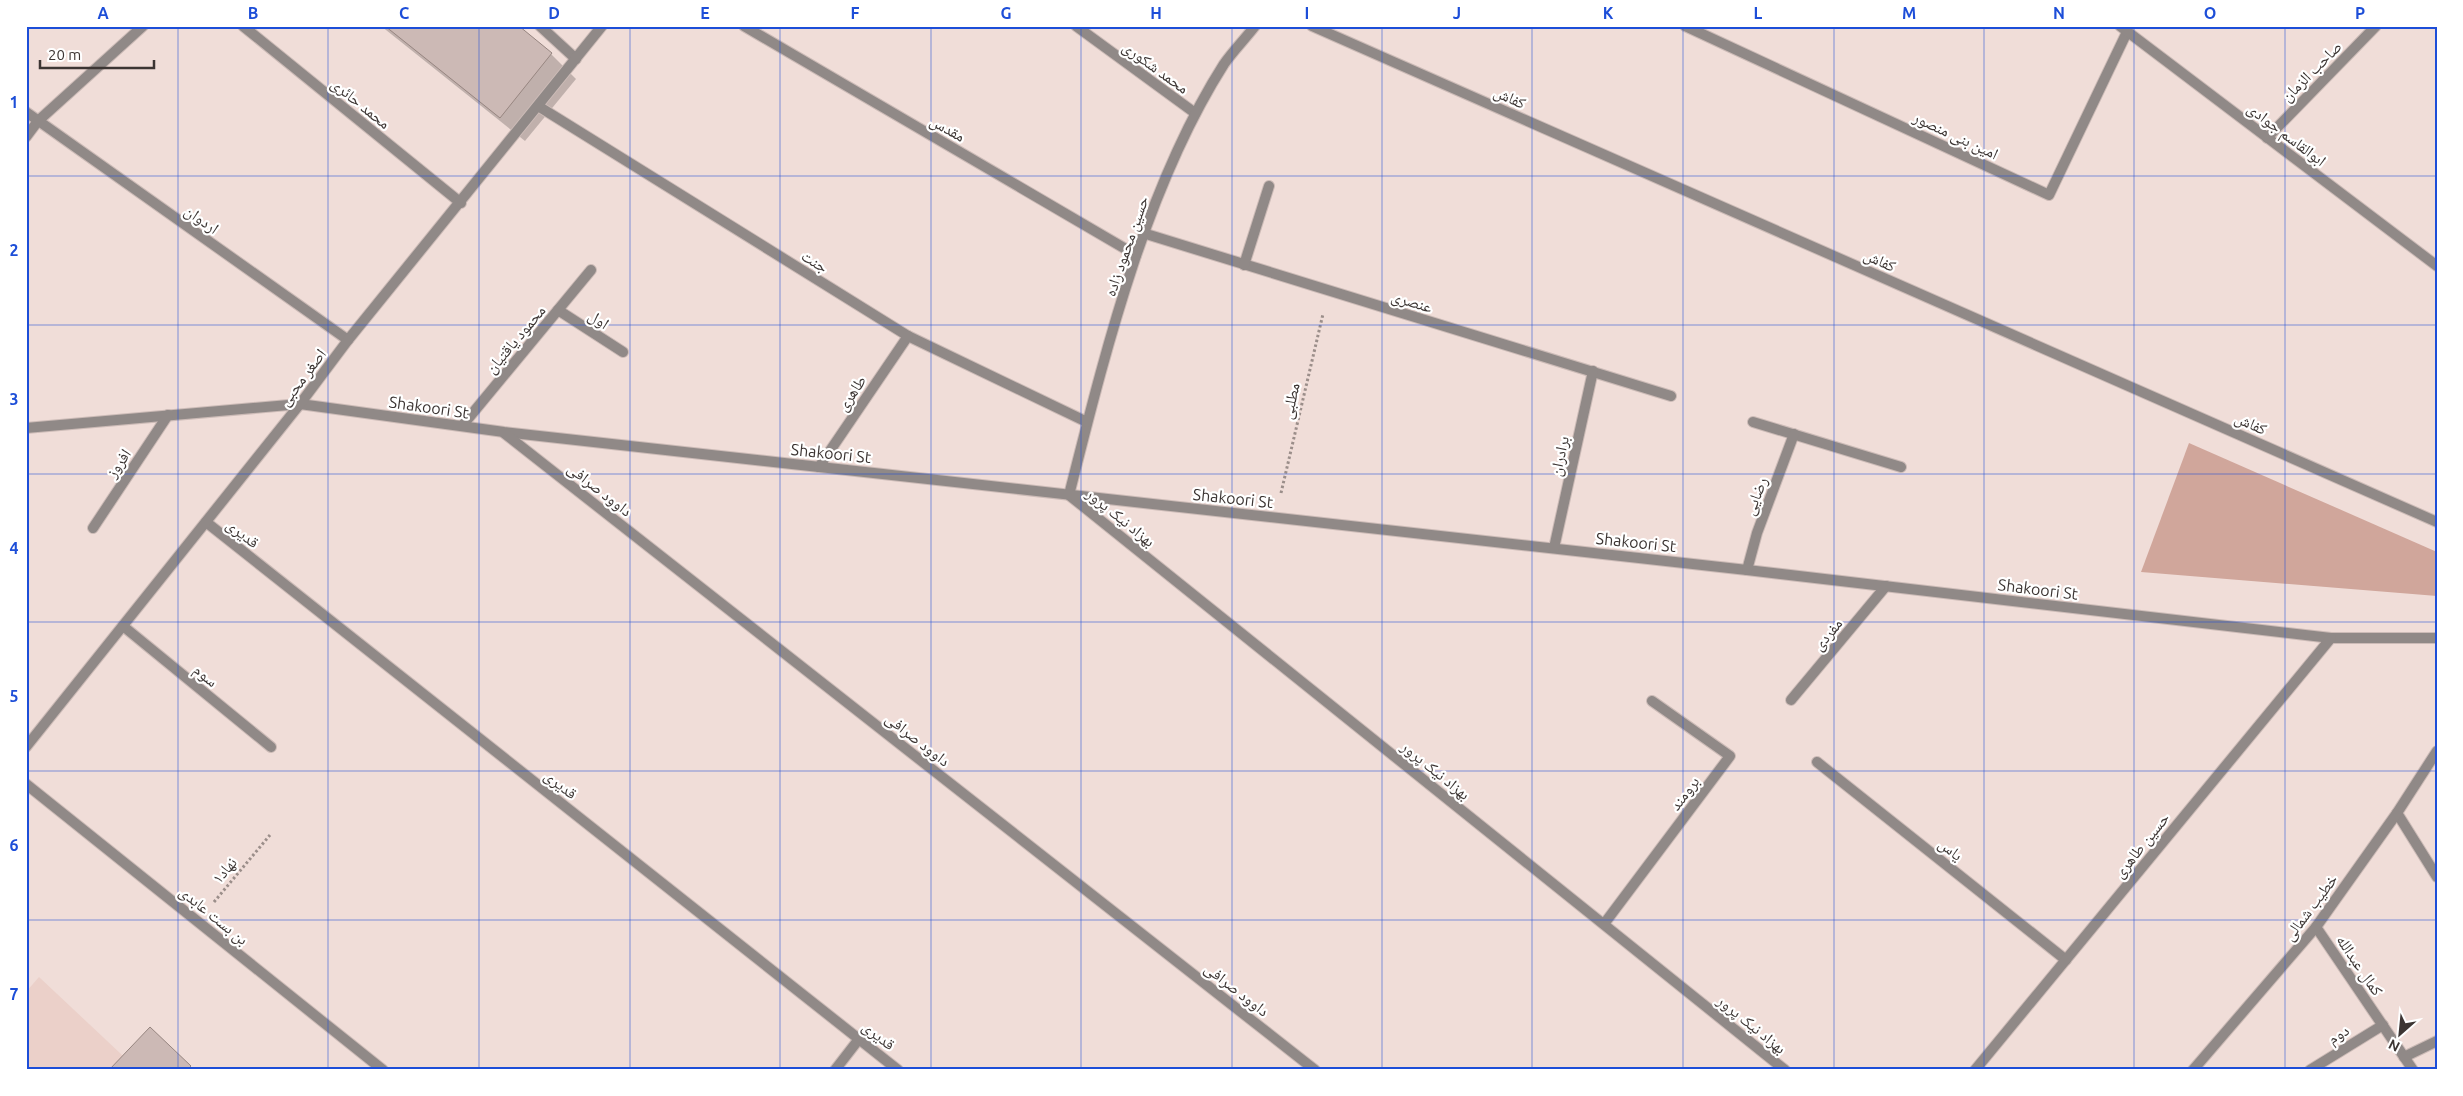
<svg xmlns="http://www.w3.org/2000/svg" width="2463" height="1096" viewBox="0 0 2463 1096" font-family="Ubuntu,'Noto Naskh Arabic',sans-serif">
	<rect width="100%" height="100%" fill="#f0ddd8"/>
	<path fill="#ebd0c9" d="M39 977 138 1070H26V992Z"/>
	<path fill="#d0a69b" d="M2189 443 2437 552V596L2141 572Z"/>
	<path fill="#0003" d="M381 26H517L551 54 576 79 525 141Z"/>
	<g fill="#ccb9b5" stroke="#968580">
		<path d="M385 26H519L552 53 500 118Z"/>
		<path d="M150 1027 191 1066 187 1070H109Z"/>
	</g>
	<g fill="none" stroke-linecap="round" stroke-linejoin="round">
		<defs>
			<g id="minor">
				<path d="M243 26 461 203"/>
				<path d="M540 26 576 59"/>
				<path d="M744 26 1136 255"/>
				<path d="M1076 26 1195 113"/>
				<path d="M1255 26C1245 39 1233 51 1224 64 1145 188 1105 353 1069 495L1785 1070"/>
				<path d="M1312 26 2437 522"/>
				<path d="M1685 26 2049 195 2127 32"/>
				<path d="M2120 26 2437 266"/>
				<path d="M538 106 908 336 1087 422"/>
				<path d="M26 112 348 340"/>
				<path d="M26 137 38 121 143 26"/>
				<path d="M2267 138 2376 26"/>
				<path d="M1143 233 1671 396"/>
				<path d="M1244 265 1269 186"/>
				<path d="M558 310 623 352"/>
				<path d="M1753 422 1901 467"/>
				<path d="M462 426 591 270"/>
				<path d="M26 428 300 404 504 432 1747 570 2331 638H2437"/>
				<path d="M504 433 1315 1070"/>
				<path d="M819 467 908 336"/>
				<path d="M206 522 898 1070"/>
				<path d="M93 528 168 415"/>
				<path d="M1554 548 1593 371"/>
				<path d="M1747 570 1757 533 1794 434"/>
				<path d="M123 626 271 747"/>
				<path d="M1791 700 1886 586"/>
				<path d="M26 747 300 404 348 340 602 26"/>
				<path d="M1817 762 2066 960"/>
				<path d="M26 784 383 1070"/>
				<path d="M2397 813 2437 877"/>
				<path d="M1604 924 1730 756 1652 701"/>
				<path d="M2316 927 2413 1070"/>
				<path d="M2404 1057 2437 1041"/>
				<path d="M835 1070 859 1039"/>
				<path d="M1975 1070 2331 638"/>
				<path d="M2193 1070 2316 927 2397 813 2437 751"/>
				<path d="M2310 1070 2383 1025"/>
			</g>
		</defs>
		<use href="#minor" stroke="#ccbbb7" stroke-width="12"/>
		<g stroke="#9b8e8a" stroke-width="3" stroke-dasharray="2.5 2.5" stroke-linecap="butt">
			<path d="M1281 493 1323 314"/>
			<path d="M214 902 270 835"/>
		</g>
		<use href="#minor" stroke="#908987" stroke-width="10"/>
	</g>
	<path fill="none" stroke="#1d4ed8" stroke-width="1" stroke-opacity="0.55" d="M178 26V1070M328 26V1070M479 26V1070M630 26V1070M780 26V1070M931 26V1070M1081 26V1070M1232 26V1070M1382 26V1070M1532 26V1070M1683 26V1070M1834 26V1070M1984 26V1070M2134 26V1070M2285 26V1070M26 176H2437M26 325H2437M26 474H2437M26 622H2437M26 771H2437M26 920H2437"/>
	<g text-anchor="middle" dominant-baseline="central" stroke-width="4.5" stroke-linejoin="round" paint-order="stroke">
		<g font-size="16" fill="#3c3533" stroke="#fff">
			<text transform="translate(1156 67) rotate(36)">محمد شکوری</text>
			<text transform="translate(2311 71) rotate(-45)">صاحب الزمان</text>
			<text transform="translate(1510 97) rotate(24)">کفاش</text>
			<text transform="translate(361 103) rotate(39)">محمد حائری</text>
			<text transform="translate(948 128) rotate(30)">مقدس</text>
			<text transform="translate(2287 134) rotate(37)">ابوالقاسم جوادی</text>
			<text transform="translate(1956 135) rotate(25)">امین بنی منصور</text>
			<text transform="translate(202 219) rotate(35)">اردوان</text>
			<text transform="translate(1126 246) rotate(-71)">حسین محمود زاده</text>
			<text transform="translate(1880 260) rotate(24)">کفاش</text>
			<text transform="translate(815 261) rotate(32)">جنت</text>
			<text transform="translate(1412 301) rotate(17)">عنصری</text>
			<text transform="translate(599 319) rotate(33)">اول</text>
			<text transform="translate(515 339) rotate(-50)">محمود یاقتیان</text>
			<text transform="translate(302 377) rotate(-53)">اصغر محبی</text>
			<text transform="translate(851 393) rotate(-56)">طاهری</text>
			<text transform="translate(1290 401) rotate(-77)">مطلبی</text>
			<text transform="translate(429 407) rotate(8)">Shakoori St</text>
			<text transform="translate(2251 423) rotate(24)">کفاش</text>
			<text transform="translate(831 453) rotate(6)">Shakoori St</text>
			<text transform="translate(1559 456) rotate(-78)">برادران</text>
			<text transform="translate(118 463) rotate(-56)">افروز</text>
			<text transform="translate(600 489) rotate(38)">داوود صرافی</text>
			<text transform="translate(1755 496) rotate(-69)">رضایی</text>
			<text transform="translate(1233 498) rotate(6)">Shakoori St</text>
			<text transform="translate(1121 517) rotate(39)">بهزاد نیک پرور</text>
			<text transform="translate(243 533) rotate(38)">قدیری</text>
			<text transform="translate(1636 542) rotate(6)">Shakoori St</text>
			<text transform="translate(2038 589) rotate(7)">Shakoori St</text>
			<text transform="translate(1827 634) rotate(-50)">مفردی</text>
			<text transform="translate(206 675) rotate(39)">سوم</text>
			<text transform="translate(918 739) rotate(38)">داوود صرافی</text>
			<text transform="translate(1436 770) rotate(39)">بهزاد نیک پرور</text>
			<text transform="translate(561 784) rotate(38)">قدیری</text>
			<text transform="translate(1684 793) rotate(-53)">برومند</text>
			<text transform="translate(2141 845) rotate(-51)">حسین طاهری</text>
			<text transform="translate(1951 849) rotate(38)">یاس</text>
			<text transform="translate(224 870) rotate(-50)">نهاد۱</text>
			<text transform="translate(2310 907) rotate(-53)">خطیب شمالی</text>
			<text transform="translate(214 915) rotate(39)">بن بست عابدی</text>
			<text transform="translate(2360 965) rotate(56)">کمال عبدالله</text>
			<text transform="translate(1237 989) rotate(38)">داوود صرافی</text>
			<text transform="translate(1752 1024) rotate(39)">بهزاد نیک پرور</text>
			<text transform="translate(2338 1034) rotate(-32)">دوم</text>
			<text transform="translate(879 1035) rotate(38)">قدیری</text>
		</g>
	</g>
	<rect width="2463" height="1096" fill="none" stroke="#ffffff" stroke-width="55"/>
	<g transform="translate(2400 1034) rotate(207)" stroke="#ffffff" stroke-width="4" paint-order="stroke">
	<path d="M0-4L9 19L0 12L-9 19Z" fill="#3c3533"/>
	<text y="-8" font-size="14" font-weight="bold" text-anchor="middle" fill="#3c3533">N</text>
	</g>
	<path d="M40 60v8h114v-8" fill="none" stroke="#3c3533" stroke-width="2.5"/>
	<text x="48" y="60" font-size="15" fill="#3c3533" stroke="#ffffff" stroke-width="4" paint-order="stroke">20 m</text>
	<rect x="28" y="28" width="2408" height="1040" fill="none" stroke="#1d4ed8" stroke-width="2"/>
	<g font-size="16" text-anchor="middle" font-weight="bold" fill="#1d4ed8">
		<text x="103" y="19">A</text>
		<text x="253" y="19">B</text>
		<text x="404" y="19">C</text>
		<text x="554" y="19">D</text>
		<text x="705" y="19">E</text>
		<text x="855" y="19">F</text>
		<text x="1006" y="19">G</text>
		<text x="1156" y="19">H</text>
		<text x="1307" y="19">I</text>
		<text x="1457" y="19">J</text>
		<text x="1608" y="19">K</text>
		<text x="1758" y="19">L</text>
		<text x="1909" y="19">M</text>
		<text x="2059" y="19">N</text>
		<text x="2210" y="19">O</text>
		<text x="2360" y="19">P</text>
		<text x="14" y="108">1</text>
		<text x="14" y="256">2</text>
		<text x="14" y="405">3</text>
		<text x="14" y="554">4</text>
		<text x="14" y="702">5</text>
		<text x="14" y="851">6</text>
		<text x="14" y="1000">7</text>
	</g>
</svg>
